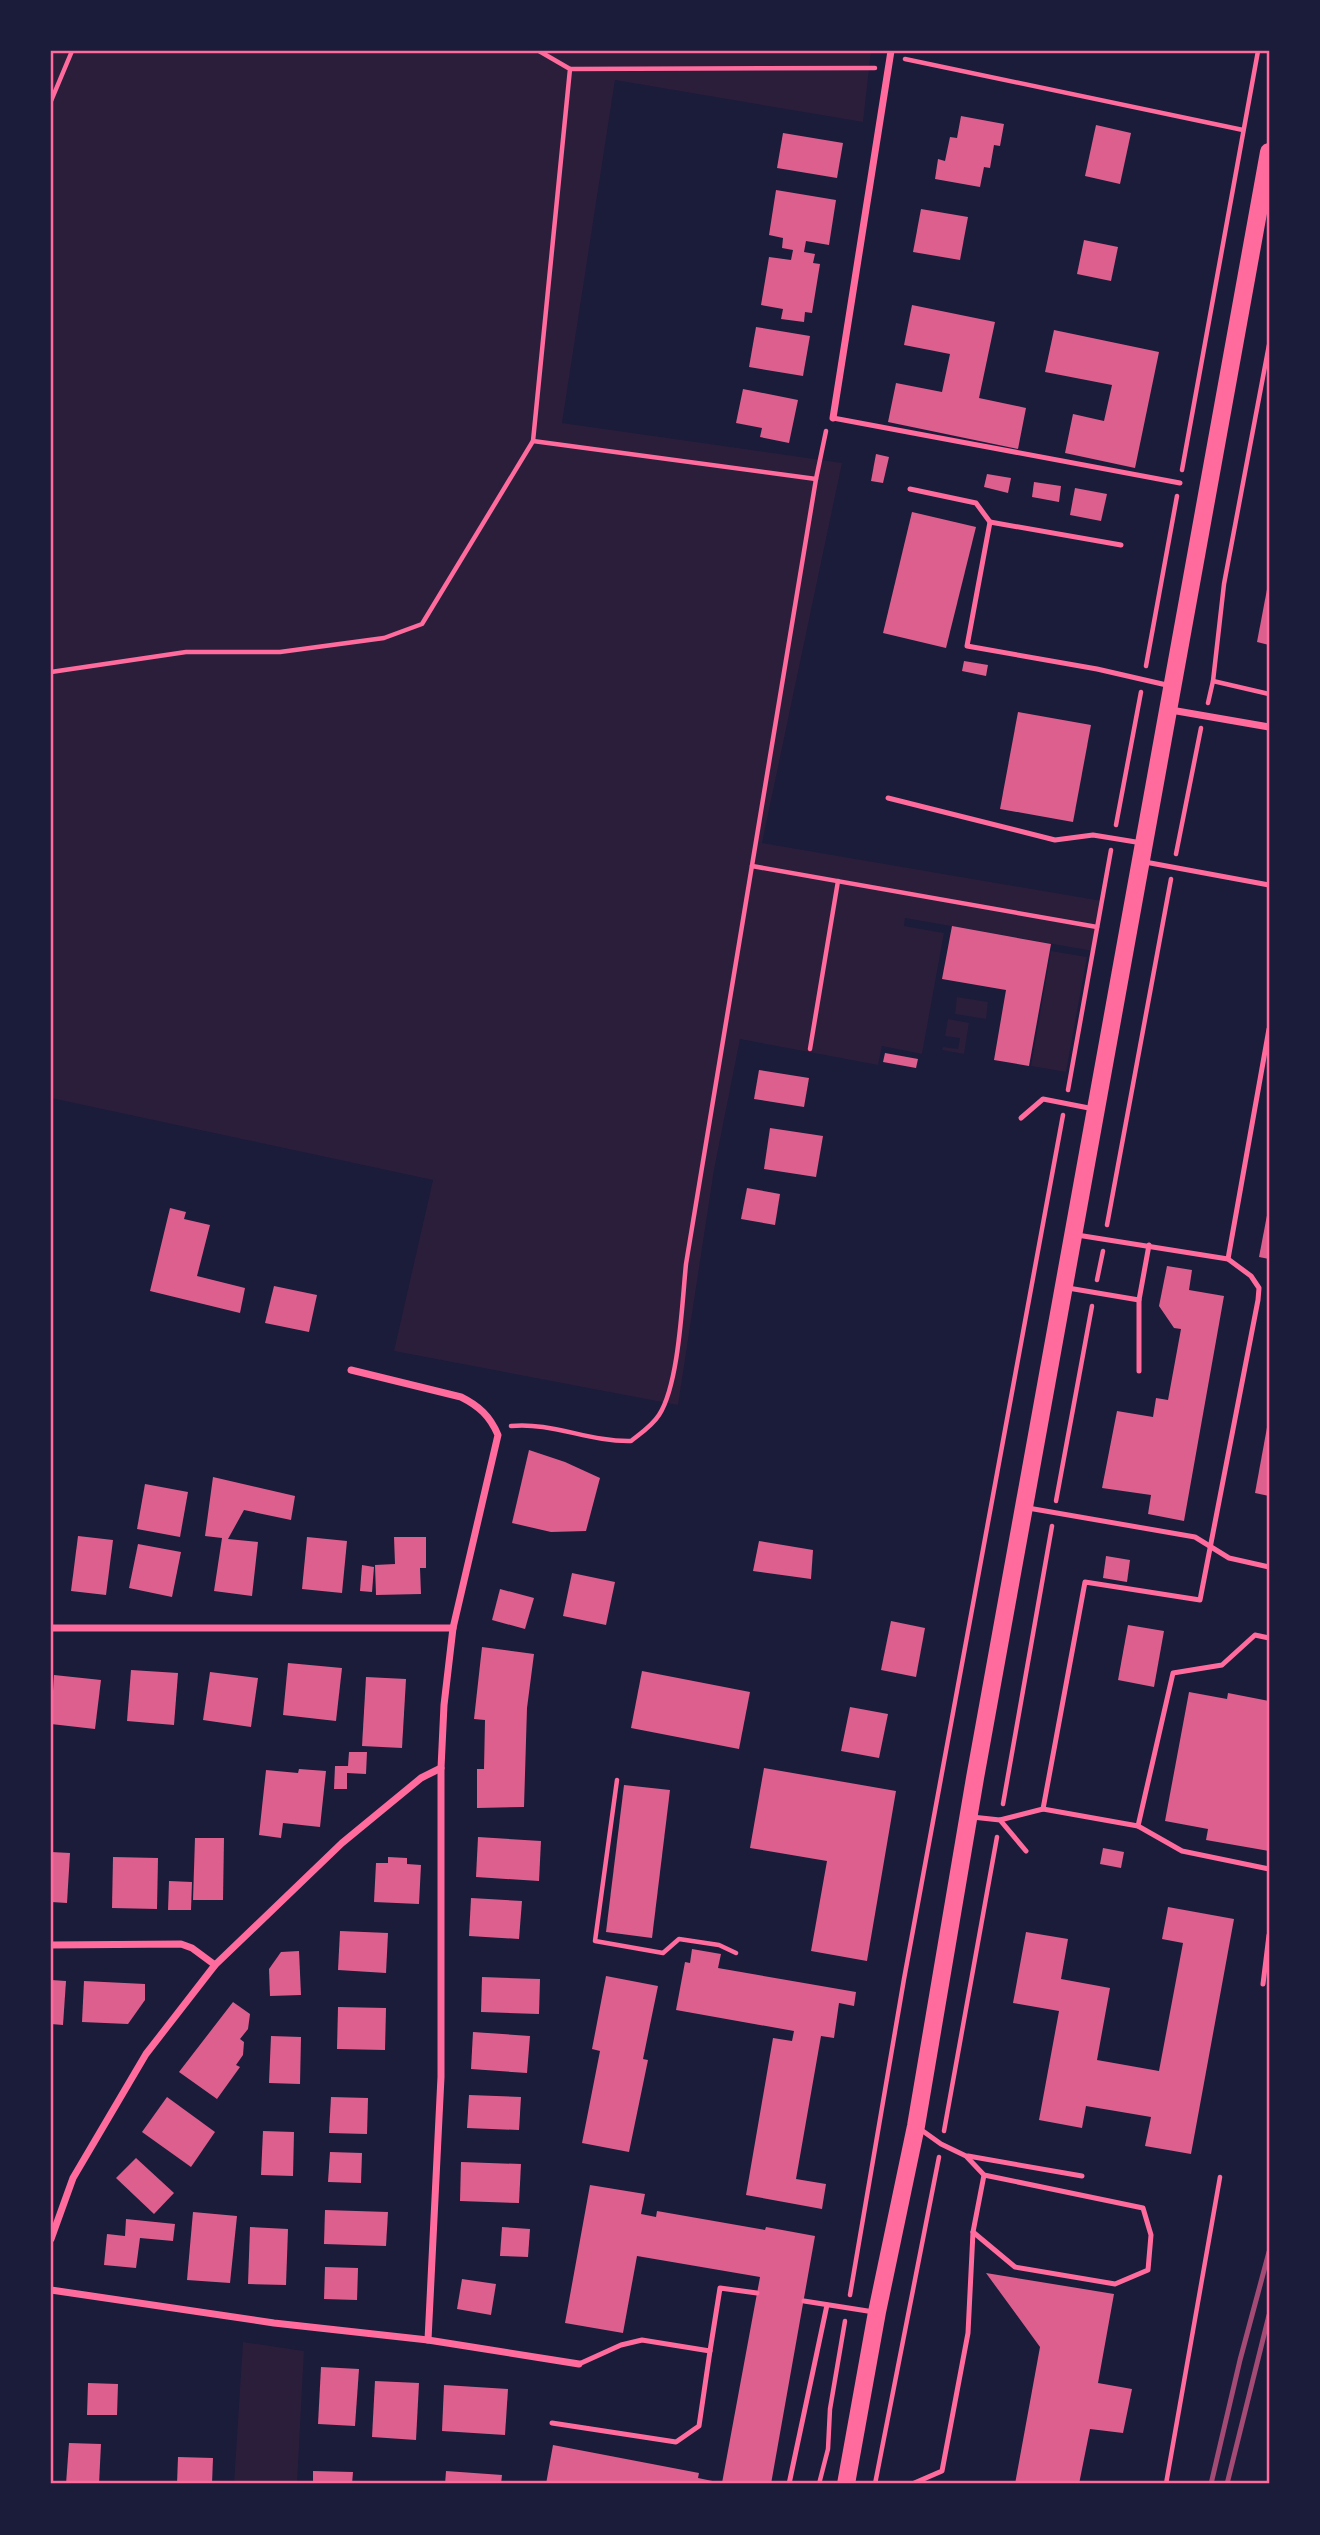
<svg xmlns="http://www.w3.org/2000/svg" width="1320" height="2535" viewBox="0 0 1320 2535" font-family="Montserrat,sans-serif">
	<rect width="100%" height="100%" fill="#1b1b3a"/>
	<g fill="#2a1e3b">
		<path d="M51 51H871L863 122 615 80 562 423 842 463 762 843 1102 901 1093 951 905 918 904 926 944 933 922 1054 882 1046 878 1065 740 1039 714 1170 678 1405 394 1351 433 1180 51 1098Z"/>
		<path d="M1051 951 1087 957 1066 1072 1031 1066Z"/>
		<path d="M957 997 988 1002 986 1019 955 1014Z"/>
		<path d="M948 1019 969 1023 964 1054 942 1050 943 1047 958 1049 960 1038 945 1036Z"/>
		<path d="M243 2342 304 2351 297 2484H234Z"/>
	</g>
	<g fill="#dd5f8e">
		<path d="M961 116 1004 124 1000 146 994 145 990 168 984 167 980 187 935 179 938 159 945 161 950 137 957 138Z"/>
		<path d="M1096 125 1131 133 1120 184 1085 176Z"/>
		<path d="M783 133 843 143 837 178 777 168Z"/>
		<path d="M776 190 836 200 829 245 806 241 804 252 815 254 813 263 820 264 812 313 805 312 804 322 781 319 783 309 761 305 769 257 791 260 793 250 782 248 783 238 769 235Z"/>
		<path d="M921 209 968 217 960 260 913 252Z"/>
		<path d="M1084 240 1118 247 1111 281 1077 274Z"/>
		<path d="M912 305 995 322 979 398 1026 408 1018 449 888 422 896 383 942 392 950 354 904 345Z"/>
		<path d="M756 327 810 336 803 376 749 367Z"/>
		<path d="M1054 330 1159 352 1135 468 1065 453 1073 414 1104 421 1112 385 1045 372Z"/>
		<path d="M743 389 798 400 789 443 760 437 762 428 736 423Z"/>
		<path d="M876 454 889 457 883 483 871 481Z"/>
		<path d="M987 474 1011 478 1008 493 984 487Z"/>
		<path d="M1034 482 1061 486 1059 502 1032 497Z"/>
		<path d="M1075 488 1107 494 1101 521 1070 515Z"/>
		<path d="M912 512 976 527 946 648 883 633Z"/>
		<path d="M1268 584H1269V645L1257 642Z"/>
		<path d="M964 661 988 665 986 676 962 671Z"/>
		<path d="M1018 712 1091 725 1073 822 1000 809Z"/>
		<path d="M952 926 1051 944 1029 1066 994 1060 1006 990 942 979Z"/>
		<path d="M885 1053 918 1059 916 1068 883 1062Z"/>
		<path d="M759 1070 809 1078 804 1107 754 1099Z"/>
		<path d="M770 1128 823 1136 816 1177 764 1169Z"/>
		<path d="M747 1188 780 1194 775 1225 741 1219Z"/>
		<path d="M170 1208 186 1212 184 1219 210 1225 197 1276 245 1288 240 1313 150 1291Z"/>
		<path d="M1268 1210H1269V1259L1259 1257Z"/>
		<path d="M1167 1266 1192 1270 1189 1290 1224 1296 1184 1521 1148 1514 1151 1495 1102 1488 1117 1411 1153 1417 1156 1398 1168 1400 1181 1329 1174 1328 1159 1306Z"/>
		<path d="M274 1286 317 1295 309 1332 265 1323Z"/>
		<path d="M1268 1422H1269V1496L1255 1493Z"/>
		<path d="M529 1450 565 1462 600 1478 586 1531 551 1532 512 1523Z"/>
		<path d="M213 1477 295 1496 291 1520 244 1510 228 1539 258 1542 252 1596 214 1591 222 1538 205 1536Z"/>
		<path d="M145 1484 188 1492 180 1537 137 1529Z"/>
		<path d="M78 1536 113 1540 106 1595 71 1591Z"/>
		<path d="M307 1537 347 1541 342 1593 302 1589Z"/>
		<path d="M394 1537H426V1568H420L421 1594 376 1595 375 1565 395 1564Z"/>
		<path d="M759 1541 813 1550 811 1579 753 1571Z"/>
		<path d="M138 1544 181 1552 172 1597 129 1588Z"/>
		<path d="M1106 1556 1130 1560 1127 1582 1103 1578Z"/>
		<path d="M362 1565 374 1567 372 1592 360 1591Z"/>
		<path d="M572 1573 615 1582 606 1625 563 1616Z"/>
		<path d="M500 1589 534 1598 525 1629 492 1620Z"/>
		<path d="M891 1621 925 1628 916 1677 881 1670Z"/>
		<path d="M1128 1625 1164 1631 1154 1687 1118 1680Z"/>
		<path d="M482 1647 534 1654 527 1708 524 1807 477 1808V1769H484L485 1720 474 1719Z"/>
		<path d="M288 1663 342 1668 336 1721 283 1715Z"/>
		<path d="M131 1670 178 1673 174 1725 127 1721Z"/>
		<path d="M642 1671 750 1692 739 1749 631 1728Z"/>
		<path d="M210 1672 258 1678 251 1727 203 1720Z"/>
		<path d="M54 1675 101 1680 95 1729 51 1724Z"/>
		<path d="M366 1677 406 1679 402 1748 362 1746Z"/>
		<path d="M1189 1692 1227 1699 1228 1693 1269 1701V1851L1206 1840 1208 1829 1165 1821Z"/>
		<path d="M850 1707 888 1714 879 1758 841 1751Z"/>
		<path d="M349 1752H367L366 1774 347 1773V1789H334L335 1766H348Z"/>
		<path d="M764 1768 896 1791 867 1961 811 1951 827 1861 750 1848Z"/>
		<path d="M299 1769 326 1771 320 1827 283 1823 281 1838 259 1835 266 1770 298 1773Z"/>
		<path d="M624 1785 670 1790 652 1938 606 1932Z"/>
		<path d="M478 1837 541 1841 539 1881 476 1877Z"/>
		<path d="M195 1838H224L223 1900H193Z"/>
		<path d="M1103 1848 1124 1852 1121 1868 1100 1864Z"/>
		<path d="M51 1852 70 1853 67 1903 51 1902Z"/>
		<path d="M113 1857 158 1858 157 1909 112 1908Z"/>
		<path d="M388 1857 407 1858V1864L421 1865 419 1904 374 1902 376 1863H388Z"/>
		<path d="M169 1881 192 1882 191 1910H168Z"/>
		<path d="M471 1898 522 1901 519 1939 469 1936Z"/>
		<path d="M1168 1907 1234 1919 1191 2154 1145 2146 1151 2117 1086 2106 1082 2128 1039 2120 1059 2011 1013 2003 1026 1932 1068 1939 1061 1979 1110 1988 1097 2060 1159 2071 1183 1943 1162 1939Z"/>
		<path d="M340 1931 388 1933 386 1973 338 1970Z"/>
		<path d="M692 1949 721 1954 718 1968 856 1992 854 2006 839 2003 834 2038 821 2036 796 2179 826 2184 822 2209 746 2195 773 2038 792 2041 794 2031 676 2010 685 1962 690 1963Z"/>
		<path d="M299 1951 301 1995 270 1996 269 1969 281 1952Z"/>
		<path d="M606 1976 658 1986 643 2059 648 2060 629 2152 582 2143 600 2051 592 2049Z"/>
		<path d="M482 1977 540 1979 539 2014 481 2012Z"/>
		<path d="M51 1980 66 1981 63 2025 51 2024Z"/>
		<path d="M84 1981 145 1984V2000L128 2024 82 2022Z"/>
		<path d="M233 2002 250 2014 248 2029 240 2039 244 2042 243 2055 236 2065 240 2067 217 2099 179 2072Z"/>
		<path d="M338 2007 386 2008 385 2050 337 2049Z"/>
		<path d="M473 2032 530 2036 527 2073 471 2069Z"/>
		<path d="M271 2036 301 2037 300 2084 269 2083Z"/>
		<path d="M469 2095 521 2097 519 2130 467 2128Z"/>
		<path d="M167 2097 215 2132 191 2167 142 2132Z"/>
		<path d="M331 2097 368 2098 367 2134 329 2133Z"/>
		<path d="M263 2131 294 2132 293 2176 261 2175Z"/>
		<path d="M330 2152 362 2153 361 2183 328 2182Z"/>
		<path d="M136 2158 174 2193 154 2214 116 2178Z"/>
		<path d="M461 2162 521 2164 519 2203 460 2201Z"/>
		<path d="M590 2185 645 2194 641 2214 656 2217 657 2211 765 2230 766 2227 815 2236 771 2484H546L553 2445 699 2473 698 2478 722 2483 760 2277 637 2256 623 2333 565 2323Z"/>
		<path d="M325 2210 388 2212 386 2246 324 2244Z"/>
		<path d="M193 2212 237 2216 230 2283 187 2280Z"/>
		<path d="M126 2219 175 2224 173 2241 140 2238 136 2268 104 2265 107 2234 125 2236Z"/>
		<path d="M250 2227 288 2229 286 2285 248 2284Z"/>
		<path d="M502 2227 530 2229 528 2257 500 2256Z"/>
		<path d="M325 2267 358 2268 357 2300 324 2299Z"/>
		<path d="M986 2273 1114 2294 1098 2383 1132 2389 1123 2433 1090 2429 1079 2484H1015L1040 2347Z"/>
		<path d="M462 2279 496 2284 491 2315 457 2309Z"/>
		<path d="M321 2367 359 2369 355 2426 318 2424Z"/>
		<path d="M375 2381 419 2383 416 2440 372 2437Z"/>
		<path d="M88 2383 118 2384 117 2415H87Z"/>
		<path d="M444 2385 508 2389 505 2435 442 2431Z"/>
		<path d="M69 2443 101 2444 99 2484H66Z"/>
		<path d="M178 2457 213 2458 212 2484H177Z"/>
		<path d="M313 2471 353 2472 352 2484H313Z"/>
		<path d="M446 2471 502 2475 501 2484H445Z"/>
	</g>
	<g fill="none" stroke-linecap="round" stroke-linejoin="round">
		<g stroke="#ff6b9d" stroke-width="4.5">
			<path d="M905 59 1243 130"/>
			<path d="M570 69 875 68"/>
			<path d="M51 101 72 51"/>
			<path d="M533 441 816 479"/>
			<path d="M1182 470 1258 51"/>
			<path d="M1146 666 1177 496"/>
			<path d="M51 672 186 652H280L384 638 422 624 533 441 570 69 539 51"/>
			<path d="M1213 681 1269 694"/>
			<path d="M1208 703 1213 681 1224 584 1269 345"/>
			<path d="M1116 825 1141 692"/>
			<path d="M1176 854 1201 728"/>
			<path d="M752 866 1097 927"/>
			<path d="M810 1049 838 881"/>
			<path d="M1068 1090 1111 850"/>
			<path d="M1107 1225 1171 879"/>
			<path d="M1097 1280 1103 1251"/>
			<path d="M511 1426C552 1422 589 1442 631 1441 641 1433 652 1426 659 1415 679 1384 682 1303 686 1264L816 479 826 431"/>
			<path d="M1056 1501 1092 1306"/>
			<path d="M617 1780 595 1941 663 1953 679 1939 719 1945 736 1953"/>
			<path d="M1003 1804 1052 1526"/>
			<path d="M944 2131 997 1837"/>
			<path d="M850 2295 904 1979 1063 1115"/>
			<path d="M819 2484 828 2449 830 2409 845 2321"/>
			<path d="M875 2484 939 2157"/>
			<path d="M1166 2484 1220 2177"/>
		</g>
		<g stroke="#ff6b9d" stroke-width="5">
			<path d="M833 418 1180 483"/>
			<path d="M910 489 976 503 990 522"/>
			<path d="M1121 545 990 522 967 646 1097 669 1171 686"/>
			<path d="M888 798 1055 840 1093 835 1142 843"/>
			<path d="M1145 862 1269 885"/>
			<path d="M1021 1118 1043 1099 1094 1109"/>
			<path d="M1228 1259 1269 1029"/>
			<path d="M1068 1288 1139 1300"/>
			<path d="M1139 1371V1300L1149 1245"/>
			<path d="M1028 1508 1195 1537 1229 1558 1269 1567"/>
			<path d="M1043 1809 1085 1582 1200 1600 1258 1300 1259 1288 1251 1276 1228 1259 1077 1235"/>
			<path d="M972 1817 1000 1820 1026 1851"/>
			<path d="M1000 1820 1043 1809 1138 1826 1173 1673 1222 1665 1255 1635 1269 1638"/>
			<path d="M1138 1826 1182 1851 1269 1869"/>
			<path d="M1263 1984 1269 1935"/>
			<path d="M920 2129 941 2144 966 2156 984 2175 1143 2208 1151 2235 1148 2270 1115 2284 1015 2267 973 2232"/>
			<path d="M968 2156 1082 2176"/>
			<path d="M804 2301 874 2312"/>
			<path d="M579 2364 621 2345 642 2340 710 2351 720 2288 757 2293"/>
			<path d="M552 2423 676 2442 699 2426 710 2351"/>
			<path d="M789 2484 827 2305"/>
			<path d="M912 2484 942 2471 968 2333 973 2232 984 2175"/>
		</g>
		<g stroke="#ff6b9d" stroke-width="7">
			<path d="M833 418 891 51"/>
			<path d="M1171 710 1269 727"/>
			<path d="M351 1370 461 1397C479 1406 490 1416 498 1435L453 1628 444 1705 441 1768V2077L428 2340"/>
			<path d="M51 1628H453"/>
			<path d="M51 1945 181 1944 192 1948 215 1965"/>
			<path d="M51 2239 73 2178 146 2054 215 1965 342 1843 421 1778 441 1768"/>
			<path d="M51 2290 274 2323 428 2340 579 2364"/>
		</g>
		<path stroke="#ff6b9d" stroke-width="18" d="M846 2484 877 2312 916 2126 975 1778 1269 152"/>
		<g stroke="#a44b75" stroke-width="5">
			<path d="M1211 2484 1240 2360 1269 2252"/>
			<path d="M1227 2484 1269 2315"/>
		</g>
	</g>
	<rect width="1320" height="2535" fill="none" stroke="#1b1b3a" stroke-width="105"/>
	<rect x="52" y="52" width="1216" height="2430" fill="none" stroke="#ff6b9d" stroke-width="2.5"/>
</svg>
